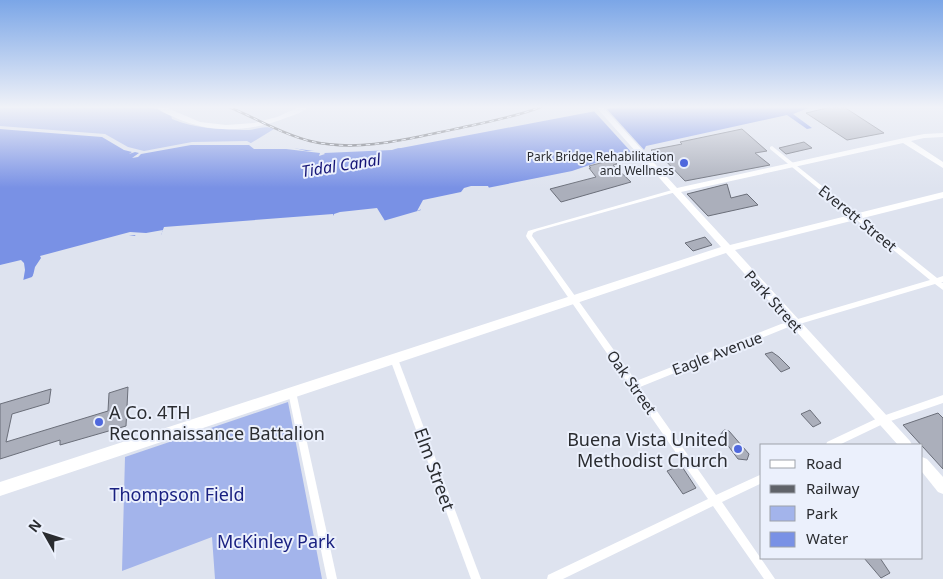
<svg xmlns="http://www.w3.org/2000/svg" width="943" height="579" viewBox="0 0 943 579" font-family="'Noto Sans',sans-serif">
	<rect width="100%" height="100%" fill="#dee3ef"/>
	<g fill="#a3b4eb">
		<path d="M0 107H152L171 115 172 119C195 129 220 129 244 130 256 131 263 124 274 129L251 143 142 152 0 127Z"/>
		<path d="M288 402 322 579H215L212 537 122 571 125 457Z"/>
	</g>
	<path fill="#7991e5" d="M617 107H811L793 114 812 128 807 129 787 115 646 146 644 150 622 154 572 171 487 188 420 207 421 210 383 221 377 210 334 216 333 214 164 227 161 235 129 236 42 260 32 277 23 280 20 265 0 270V127L105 135 128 149 142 152 192 143 245 142 256 147H284L322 152 401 148Z"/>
	<g fill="#dee3ef">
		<path d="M605 107 646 152 633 154 592 109Z"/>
		<path d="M0 126 105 134 128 147 144 151 192 142 247 141 256 146H287L306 151 401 147 392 150 324 153 325 154 319 156 320 153 286 149H254L249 145H191L141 154 138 157 132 158 139 153 135 152 129 154 132 152 124 150 102 137 12 130 0 129Z"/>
		<path d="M471 186H488L489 188 467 197 432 205 417 211 423 200 461 192 464 188Z"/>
		<path d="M377 208 385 221H382L376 211 335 218 334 216V214L340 212Z"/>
		<path d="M163 230 160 238 145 240 136 237 135 235 129 236V239L121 242 44 262 36 278 32 280 35 267 41 258 40 256 130 232 146 233Z"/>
		<path d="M21 260 24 263 25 270 23 282 19 280 18 268 0 272V265Z"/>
	</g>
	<g fill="#abafbb" stroke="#6b6f7a">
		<path d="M831 107H844L884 133 847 140 806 113Z"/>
		<path d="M742 129 767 151 755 153 770 165 685 181 660 155H656L651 150 682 144 680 142Z"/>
		<path d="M804 142 812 148 786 154 779 148Z"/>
		<path d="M612 160 617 164 613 165 631 182 561 202 550 189 596 177 589 168H591L589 166Z"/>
		<path d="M727 184 731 198 747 194 758 205 708 216 687 194Z"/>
		<path d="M705 237 712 245 693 251 685 243Z"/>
		<path d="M772 352 779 357 790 368 781 372 765 354Z"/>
		<path d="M128 387 126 426 60 445V440L0 459V404L51 389 49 403 12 414 6 442 108 411 109 393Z"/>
		<path d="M810 410 821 423 813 427 801 414Z"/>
		<path d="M938 413 943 418V469L903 425Z"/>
		<path d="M724 430 729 431 749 454 747 460 738 459 720 435Z"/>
		<path d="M681 465 696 488 683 494 667 471Z"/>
		<path d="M864 558H880L890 573 881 578Z"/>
	</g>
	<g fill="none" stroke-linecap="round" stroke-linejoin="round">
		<g fill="#fff" fill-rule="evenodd">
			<path d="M772 146 937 278 943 276V282H941L943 283V290L935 284 786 328 640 387 716 495 762 474V483L722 502 775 579H764L713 506 563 579H547L548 575 708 499 527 238 526 236 528 231 672 190H676V192L537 231 533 233 532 236 636 381 781 324 930 280 770 149V147Z"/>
			<path d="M394 356 397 357 398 359 481 579H471L390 359 391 357Z"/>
			<path d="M292 388 295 389 296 392 337 579H327L288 392 289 389Z"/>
			<path d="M943 395V403L885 423 839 445H826L827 442 880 417Z"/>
		</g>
		<g fill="#fff" fill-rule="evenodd">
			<path d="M156 107H165L200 122 226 125 254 123 277 117 299 107H308C303 112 295 115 288 117 251 132 212 134 176 118 169 115 161 112 156 107Z"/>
			<path d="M596 107H603L677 188 904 138 924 134 943 133V137L924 138 911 141 943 162V168L903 143 681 192 730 245 943 192V198L735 250 910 441 912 445H898L726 253 0 496V482L721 247Z"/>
			<path d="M922 457 927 459 943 477V494L938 492 922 472Z"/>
		</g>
		<defs>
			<path id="rail" d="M229 107C256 118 281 134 310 141 360 153 411 138 460 128 487 122 515 117 541 107"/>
		</defs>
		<use href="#rail" stroke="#606369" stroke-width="2.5"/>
		<use href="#rail" stroke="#ebf0fc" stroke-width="1" stroke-dasharray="4.5" stroke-linecap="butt"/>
	</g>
	<linearGradient id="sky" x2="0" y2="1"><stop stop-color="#7ba6e7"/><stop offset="0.57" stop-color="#f0f2f8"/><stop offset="1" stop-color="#f0f2f8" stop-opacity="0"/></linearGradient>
	<rect width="943" height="188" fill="url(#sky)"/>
	<g fill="#4f68dd" stroke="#ebf0fc" stroke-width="2">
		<circle cx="684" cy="163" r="5"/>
		<circle cx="99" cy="422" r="5"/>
		<circle cx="738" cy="449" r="5"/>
	</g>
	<g text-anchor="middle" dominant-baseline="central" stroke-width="4" stroke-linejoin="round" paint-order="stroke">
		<g font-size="12" fill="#2a2c30" stroke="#ebf0fc" text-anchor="end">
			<text x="674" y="156">Park Bridge Rehabilitation<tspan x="674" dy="14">and Wellness</tspan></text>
		</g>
		<g font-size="15" fill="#2a2c30" stroke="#ebf0fc">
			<text transform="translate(858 218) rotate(39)">Everett Street</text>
			<text transform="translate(774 301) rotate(48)">Park Street</text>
			<text transform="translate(717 353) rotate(-21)">Eagle Avenue</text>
			<text transform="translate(632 382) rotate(55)">Oak Street</text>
		</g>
		<g font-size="16" font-style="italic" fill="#151577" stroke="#ebf0fc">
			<text transform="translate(341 165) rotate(-9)">Tidal Canal</text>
		</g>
		<g font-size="18" fill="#2a2c30" stroke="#ebf0fc" text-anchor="start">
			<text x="109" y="412">A Co. 4TH<tspan x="109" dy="21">Reconnaissance Battalion</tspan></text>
			<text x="728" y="439" text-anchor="end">Buena Vista United<tspan x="728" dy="21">Methodist Church</tspan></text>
		</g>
		<g font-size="18" fill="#2a2c30" stroke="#ebf0fc">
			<text transform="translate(435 469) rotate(70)">Elm Street</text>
		</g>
		<g font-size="18" fill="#1a2181" stroke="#ebf0fc">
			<text x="177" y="494">Thompson Field</text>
			<text x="276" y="541">McKinley Park</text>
		</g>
	</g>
	<rect x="760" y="444" width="162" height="115" fill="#ebf0fc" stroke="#9ea2aa"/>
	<rect x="770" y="460" width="25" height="8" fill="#ffffff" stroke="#9ea2aa"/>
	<text x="806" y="469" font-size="15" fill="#2a2c30">Road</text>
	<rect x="770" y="485" width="25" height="8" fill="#606369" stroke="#9ea2aa"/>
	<text x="806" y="494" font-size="15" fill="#2a2c30">Railway</text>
	<rect x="770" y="506" width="25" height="15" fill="#a3b4eb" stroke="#9ea2aa"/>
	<text x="806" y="519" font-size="15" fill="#2a2c30">Park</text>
	<rect x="770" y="532" width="25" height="15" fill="#7991e5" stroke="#9ea2aa"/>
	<text x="806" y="544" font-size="15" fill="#2a2c30">Water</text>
	<g transform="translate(45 534) rotate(309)" stroke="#ebf0fc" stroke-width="4" paint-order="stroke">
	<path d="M0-4L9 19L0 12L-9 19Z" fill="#2a2c30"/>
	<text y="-8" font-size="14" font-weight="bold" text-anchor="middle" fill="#2a2c30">N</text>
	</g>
</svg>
